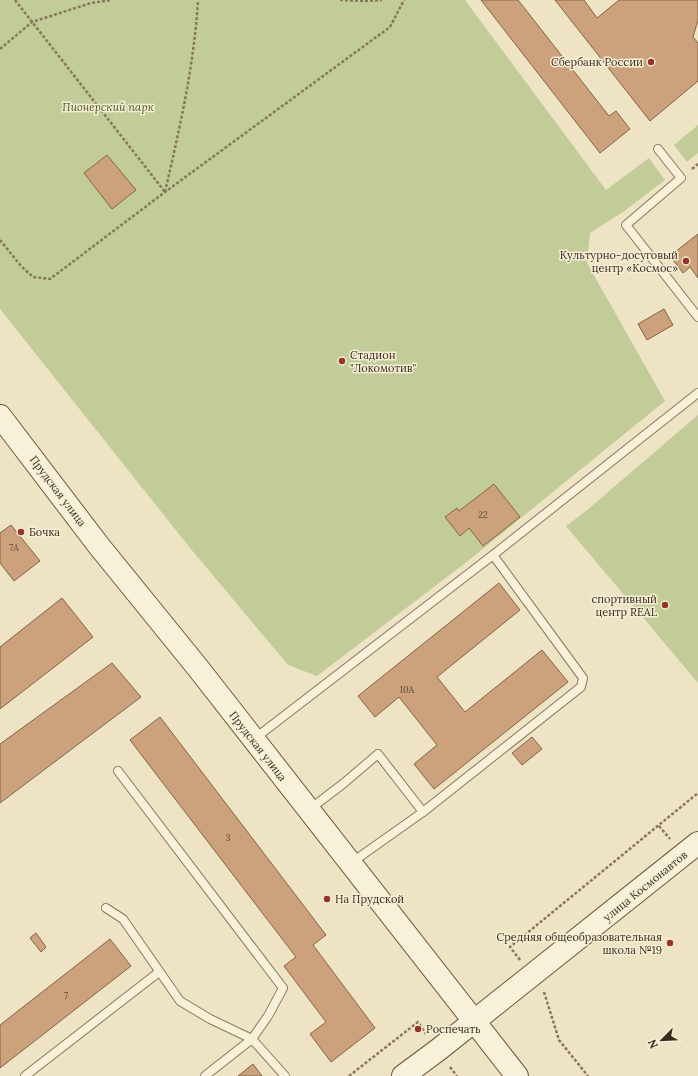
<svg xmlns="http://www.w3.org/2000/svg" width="698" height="1076" viewBox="0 0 698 1076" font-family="Lora,serif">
	<rect width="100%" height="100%" fill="#eee4c5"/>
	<g fill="#c2cc99">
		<path d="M0 0H465L606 190 649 158 665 180 623 212 590 233 587 263 665 401 468 561 317 676 288 665 190 548 0 309Z"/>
		<path d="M698 125V153L687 162 674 145Z"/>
		<path d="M698 415V683L566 526 586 511Z"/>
	</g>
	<g fill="#cba27c" stroke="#876242">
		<path d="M481 0H518L609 116 616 111 630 129 600 153Z"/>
		<path d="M555 0H584L597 18 619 0H698V20L693 37 698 43V81L650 121Z"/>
		<path d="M107 155 136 190 112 209 84 173Z"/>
		<path d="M698 234V278L690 267 683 273 670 256Z"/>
		<path d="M664 309 673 325 647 340 638 324Z"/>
		<path d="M494 484 520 517 483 546 469 528 460 536 445 517 457 508 459 511Z"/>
		<path d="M11 525 40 561 14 581 0 563V533Z"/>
		<path d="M499 583 520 610 437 677 465 712 542 650 568 682 434 789 414 764 437 745 399 697 375 717 358 696Z"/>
		<path d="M62 598 93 637 0 709V647Z"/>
		<path d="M112 663 141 697 0 803V744Z"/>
		<path d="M160 717 326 935 313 945 375 1028 331 1062 310 1034 326 1022 284 966 296 957 130 740Z"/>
		<path d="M532 737 542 749 522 765 512 753Z"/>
		<path d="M36 933 46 947 41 952 30 938Z"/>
		<path d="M110 939 131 966 0 1068V1025Z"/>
		<path d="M253 1064 262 1076H238Z"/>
	</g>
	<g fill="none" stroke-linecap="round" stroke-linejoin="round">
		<defs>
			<g id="lane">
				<path d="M658 149 681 178 626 225 698 317"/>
				<path d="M254 739 493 555 698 393"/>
				<path d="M310 809 344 783 378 754 423 812"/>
				<path d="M351 863 423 812 581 687 583 678 493 555"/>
				<path d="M106 908 123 919 180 1001 210 1019 252 1039 268 1016 283 988 118 771"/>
				<path d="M25 1076 159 972"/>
				<path d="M205 1076 252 1039 285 1076"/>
			</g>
			<g id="secondary">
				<path d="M0 416 99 546 198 668 517 1076"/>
				<path d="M403 1076 438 1050 698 843"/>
			</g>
		</defs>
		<use href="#lane" stroke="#88775c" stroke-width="10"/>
		<use href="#secondary" stroke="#6a583f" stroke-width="24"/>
		<g stroke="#88775c" stroke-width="2.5" stroke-dasharray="3 2" stroke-linecap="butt">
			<path d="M15 0 165 192"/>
			<path d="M340 0 364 1 382 0"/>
			<path d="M0 49 32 22 91 3 112 0"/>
			<path d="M692 169 698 164"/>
			<path d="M165 192C180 127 194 66 198 0"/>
			<path d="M0 240 21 266 33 277 50 279 165 192 390 27 404 0"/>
			<path d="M659 826 670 839"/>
			<path d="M520 960 510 947 698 793"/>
			<path d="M544 992 559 1040 588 1076"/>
			<path d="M450 1067 457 1076"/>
			<path d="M349 1076 418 1022 426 1034"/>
		</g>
		<use href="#lane" stroke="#f8f1d9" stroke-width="8"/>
		<use href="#secondary" stroke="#f8f1d9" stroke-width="22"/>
	</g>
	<g fill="#97332d" stroke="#f5eed5" stroke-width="1.5">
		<circle cx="651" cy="62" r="4"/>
		<circle cx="686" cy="261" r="4"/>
		<circle cx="342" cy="361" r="4"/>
		<circle cx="21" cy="532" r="4"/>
		<circle cx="665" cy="605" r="4"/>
		<circle cx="327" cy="899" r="4"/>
		<circle cx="670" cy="943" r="4"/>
		<circle cx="418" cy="1029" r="4"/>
	</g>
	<g text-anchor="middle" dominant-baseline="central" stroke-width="3" stroke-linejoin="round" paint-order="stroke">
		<g font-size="9" fill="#5e4a36">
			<text x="483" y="514">22</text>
			<text x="14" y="547">7А</text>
			<text x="407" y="689">10А</text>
			<text x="228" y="837">3</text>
			<text x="66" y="995">7</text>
		</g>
		<g font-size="11" fill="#392d1f" stroke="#f5eed5" text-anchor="end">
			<text x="643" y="62">Сбербанк России</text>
			<text x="678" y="255">Культурно-досуговый<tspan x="678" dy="13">центр «Космос»</tspan></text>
			<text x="350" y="355" text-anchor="start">Стадион<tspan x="350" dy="13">"Локомотив"</tspan></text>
			<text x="29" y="532" text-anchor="start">Бочка</text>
			<text x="657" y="599">спортивный<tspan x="657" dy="13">центр REAL</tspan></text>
			<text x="335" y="899" text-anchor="start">На Прудской</text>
			<text x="662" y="937">Средняя общеобразовательная<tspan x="662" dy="13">школа №19</tspan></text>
			<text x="426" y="1029" text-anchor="start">Роспечать</text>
		</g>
		<g font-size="11" font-style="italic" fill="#465526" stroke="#f5eed5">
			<text x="108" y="107">Пионерский парк</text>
		</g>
		<g font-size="11" fill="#392d1f" stroke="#f5eed5">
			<text transform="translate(58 491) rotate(53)">Прудская улица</text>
			<text transform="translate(258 746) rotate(52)">Прудская улица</text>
			<text transform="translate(645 886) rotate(-39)">улица Космонавтов</text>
		</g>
	</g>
	<g transform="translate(662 1040) rotate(246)" stroke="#f5eed5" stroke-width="3" paint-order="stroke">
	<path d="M0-3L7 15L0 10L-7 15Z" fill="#392d1f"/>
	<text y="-6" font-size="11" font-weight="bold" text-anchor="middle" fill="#392d1f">N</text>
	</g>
</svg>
